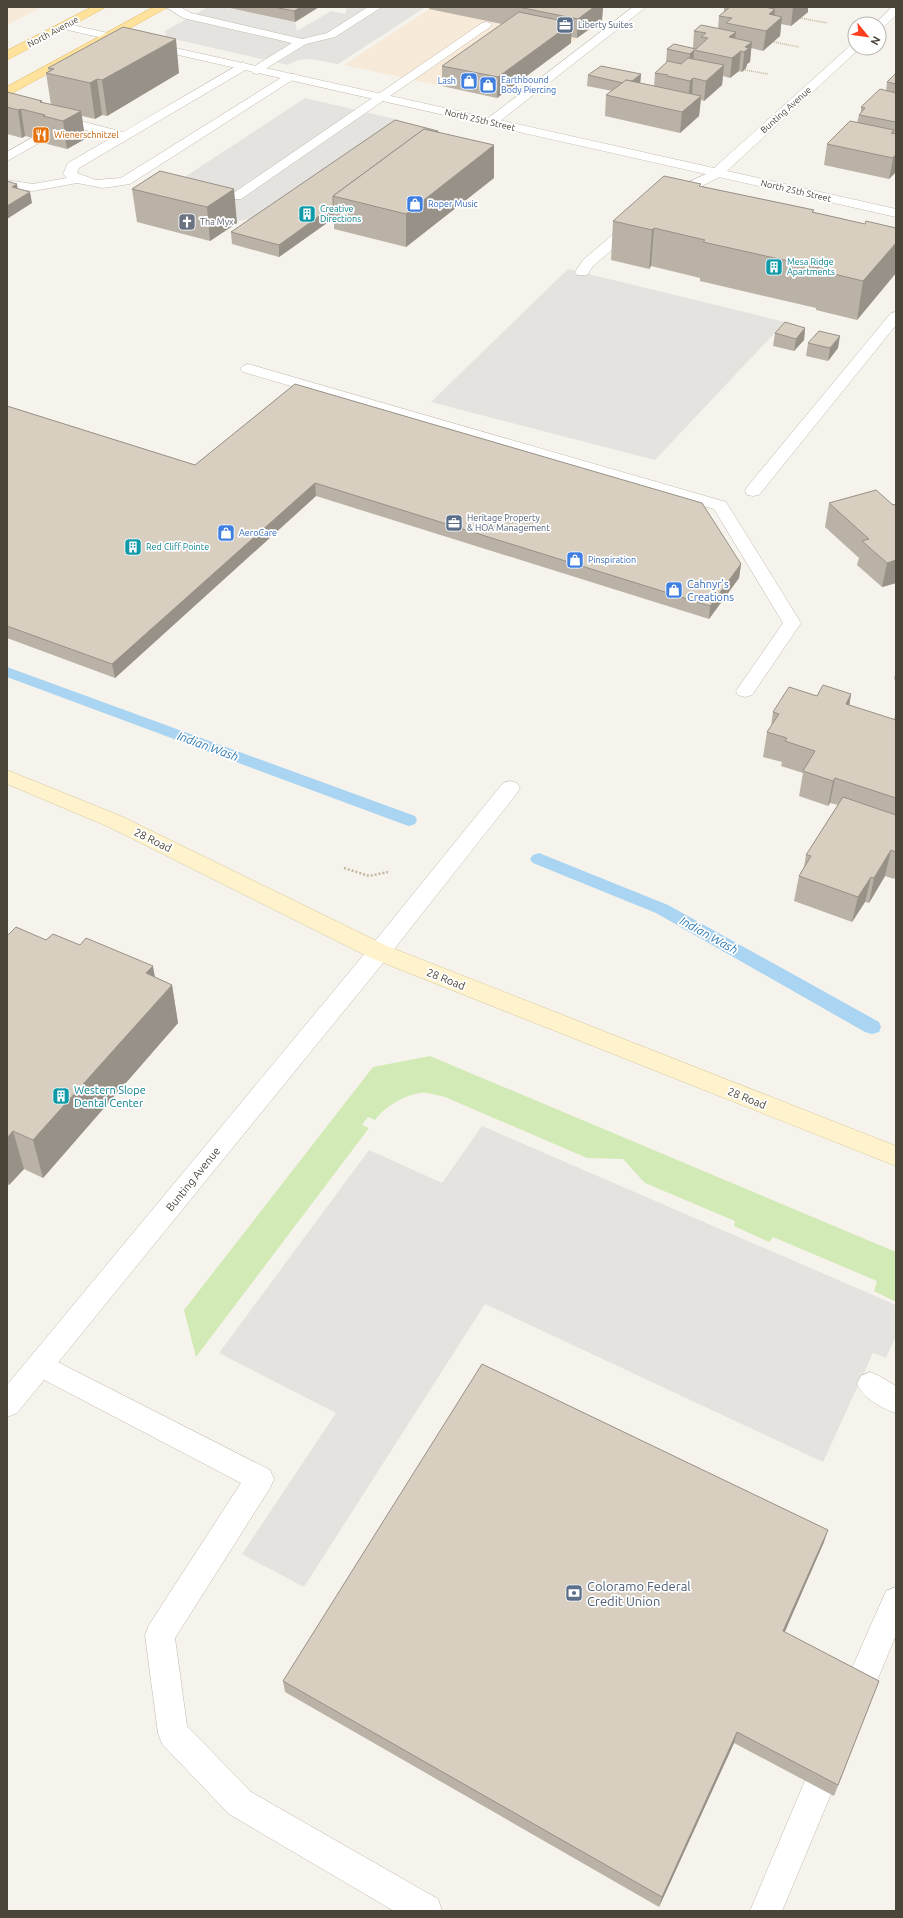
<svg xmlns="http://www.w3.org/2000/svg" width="903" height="1918" viewBox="0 0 903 1918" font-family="Ubuntu,sans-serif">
	<rect width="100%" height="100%" fill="#f6f3ec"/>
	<g fill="#f7ead8">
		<path d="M7 7H42L7 25Z"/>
		<path d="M432 7H537L602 20 497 98 344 65Z"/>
	</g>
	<path fill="#d2eab5" d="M430 1056 896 1252V1302L874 1291 877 1281 773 1237 769 1242 734 1226 735 1221 645 1183 623 1159 587 1158 445 1097C440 1096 433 1094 427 1093 410 1091 385 1106 375 1120L368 1117 362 1125 369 1128 196 1357 184 1310 373 1067Z"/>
	<g fill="#e5e3e0">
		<path d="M208 7H222L295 22 297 31 331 11 345 14 347 9 346 7H426L338 64 310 59 298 60 288 65 165 37 166 33 163 32Z"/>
		<path d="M305 98 399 120 391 132 271 216 237 221 151 199Z"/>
		<path d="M568 269 785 322 655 460 431 402Z"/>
		<path d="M482 1126 896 1305V1335L886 1358 873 1353 823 1462 485 1304 304 1587 242 1554 336 1413 219 1353 369 1150 442 1183Z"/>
	</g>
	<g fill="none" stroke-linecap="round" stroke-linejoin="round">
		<g fill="#a9d4f2" fill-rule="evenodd">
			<path d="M7 667 415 816 417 820 415 824 409 826 403 824 7 677Z"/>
			<path d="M539 853 668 905 879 1022 881 1027 879 1032 872 1034 865 1032 656 913 533 863 530 859 533 855Z"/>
		</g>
		<defs>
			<g id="lane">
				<path d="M166 7H180L191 13 302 39 327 33 368 7H382L335 37 306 44 257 74 253 73 251 70 253 67 292 43 183 18Z"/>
				<path d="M633 7H646L495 125H487L485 122 487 119Z"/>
				<path d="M486 22 490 23 492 25 490 27 241 199H231L229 196 482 23Z"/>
				<path d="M243 62 249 66 247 69 79 168 77 173 96 180 121 178 287 74H295L297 77 130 184 103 188 77 183 33 191 7 188V180L33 184 67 178 63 174 68 163 113 137 7 110V102L123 132Z"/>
				<path d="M37 135 41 136 43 139 41 142 7 161V152Z"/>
				<path d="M717 169 722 170 724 173 722 176 673 200H663L661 197 663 194Z"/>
				<path d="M635 219 640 220 642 223 640 226 593 266 587 275H577L575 272 583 260 630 220Z"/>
				<path d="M896 312V325L759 495 753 496 747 495 745 491 747 487 891 313Z"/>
				<path d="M248 364 726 502 801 623 752 695 745 697 738 695 736 691 783 623 714 509 243 372 240 369 243 366Z"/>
				<path d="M510 781 517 783 520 788 517 793 387 958 379 960 371 958 368 952 371 946 503 783Z"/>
				<path d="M40 1353 270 1470 274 1479 270 1488 175 1638 187 1726 251 1792 438 1899 442 1911H394L229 1814 162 1744 158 1733 145 1635 149 1625 241 1483 31 1373 27 1365 31 1357Z"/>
				<path d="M870 1372 879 1376 896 1386V1413C881 1408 863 1398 857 1384L861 1376Z"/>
				<path d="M896 1587V1635L871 1695 860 1699 849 1695 845 1684 886 1591Z"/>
				<path d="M818 1771 829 1776 834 1787 782 1911H750L807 1776Z"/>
			</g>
			<g id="street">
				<path d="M892 7H896V15L883 28 879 29V24H875Z"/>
				<path d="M63 23 714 168 851 45 855 44V48H860L859 49 727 171 896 209V217L59 28 57 26Z"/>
				<path d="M379 944 387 946 390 952 387 958 17 1413 7 1417V1385L371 946Z"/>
			</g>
			<path id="secondary" d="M7 770 123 817 387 946 896 1146V1166L371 958 109 827 7 784Z"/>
			<g id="primary">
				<path d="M92 7H106L7 60V51Z"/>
				<path d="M154 7H168L7 96V87Z"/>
			</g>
		</defs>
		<use href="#lane" stroke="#c2bbae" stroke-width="1"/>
		<use href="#street" stroke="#c2bbae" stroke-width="1"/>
		<use href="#secondary" stroke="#d6c79b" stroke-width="1"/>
		<use href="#primary" stroke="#e6c16a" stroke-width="1"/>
		<g stroke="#c4b79f" stroke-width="1.5" stroke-dasharray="1 1" stroke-linecap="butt">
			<path d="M800 18 827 23"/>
			<path d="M774 42 799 47"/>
			<path d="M745 70 768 74"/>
		</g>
		<path stroke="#c4b79f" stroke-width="2.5" stroke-dasharray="2 2" stroke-linecap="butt" d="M344 868 369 876 388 872"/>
		<use href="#lane" fill="#fff" fill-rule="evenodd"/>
		<use href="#street" fill="#fff" fill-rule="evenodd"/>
		<use href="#secondary" fill="#fff3cd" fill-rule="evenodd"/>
		<use href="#primary" fill="#ffe39c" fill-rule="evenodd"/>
	</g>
	<g fill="#bab2a6">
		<path d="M225 7H319L295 22Z"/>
		<path d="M429 7H603L602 20 577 38 571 37V43L497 98 442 86V66L502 24 429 9Z"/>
		<path d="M724 7H808V12L791 26 781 24 780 36 763 51 751 48 750 62 747 64 746 68 742 72 739 71 730 78 723 76 722 85 704 101 701 100 699 116 680 133 605 116 606 95 612 91 587 86 588 75 641 74 640 83 654 86 655 73 666 63 667 49 693 48 694 31 718 29 719 16 724 12Z"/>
		<path d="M48 68 179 73 107 116 102 115 95 119 82 116 85 139 67 149 47 144V142L37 139 25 136 22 138 7 134V92L42 101 43 103 51 105 46 73 49 71Z"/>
		<path d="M896 73V172L889 179 824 165 827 144 857 123 859 115 861 113V107L886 91 887 82Z"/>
		<path d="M438 131 439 132 494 178 406 247 334 229V218L279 257 232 244 231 232Z"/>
		<path d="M160 171 237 223 210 241 137 222 132 189Z"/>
		<path d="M700 186 814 210 813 212 865 224 896 228V273L857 320 816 310V308L700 281V278L651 266 649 269 611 260 613 221Z"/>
		<path d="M805 328 804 340 794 351 773 346 775 333Z"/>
		<path d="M808 343 838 348 828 361 806 356Z"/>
		<path d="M295 384 741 564 739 578 709 619 316 496 115 678 7 638V406L195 465Z"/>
		<path d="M829 503 893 505 896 504V583L882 587 857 565 859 558 825 527Z"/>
		<path d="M896 671V680L894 679Z"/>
		<path d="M851 694 849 706 894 720 896 711V876L894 879 885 876 869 903 865 902 852 922 794 901 799 876 804 867 806 855 838 805 830 803 828 806 799 796 803 773 781 766 782 762 763 757 767 732 771 726 773 712 817 696Z"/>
		<path d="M7 936 46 940 155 977 172 985 178 1023 43 1178 24 1169 9 1185 7 1184Z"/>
		<path d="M824 1542 784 1632 879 1681 834 1796 734 1743 659 1907 285 1692 283 1681Z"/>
	</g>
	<g fill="#979187">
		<path d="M301 7H319L295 22 294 11Z"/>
		<path d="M594 7H603L602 20 577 38 578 19Z"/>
		<path d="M793 7H808V12L791 26Z"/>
		<path d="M775 9 774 24 782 17 780 36 763 51 766 31 769 14Z"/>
		<path d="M572 23 571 43 497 98 498 77Z"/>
		<path d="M736 32 733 52 727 57 729 37Z"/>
		<path d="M176 39 179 73 107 116 102 80Z"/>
		<path d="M752 42 750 62 747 64 746 68 742 72 745 47Z"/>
		<path d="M694 50 693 70 688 74 690 54Z"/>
		<path d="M741 51 739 71 730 78 732 58Z"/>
		<path d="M724 65 722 85 704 101 706 81Z"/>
		<path d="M641 74 640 85 629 84Z"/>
		<path d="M693 78 692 99 688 101 690 81Z"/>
		<path d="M97 79 102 115 95 119 90 83Z"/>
		<path d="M701 96 699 116 680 133 682 112Z"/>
		<path d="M21 109 25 136 22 138 18 110Z"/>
		<path d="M81 111 85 139 67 149 63 121Z"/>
		<path d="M494 145V178L406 247V214Z"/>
		<path d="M896 154V172L889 179 893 158Z"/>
		<path d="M17 184 19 196 12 187Z"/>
		<path d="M234 189 237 223 210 241 207 207Z"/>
		<path d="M30 192 32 203 7 219V206Z"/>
		<path d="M333 206 334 218 279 257V245Z"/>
		<path d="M654 228 651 266 649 269 652 230Z"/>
		<path d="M896 243V273L857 320 863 281Z"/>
		<path d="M805 328 804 340 794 351 796 339Z"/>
		<path d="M840 336 838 348 828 361 830 348Z"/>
		<path d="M315 483 316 496 115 678 112 664Z"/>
		<path d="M896 560V583L882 587 887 563Z"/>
		<path d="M741 564 739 578 709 619 710 606Z"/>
		<path d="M851 694 847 719 846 704Z"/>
		<path d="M835 778 830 803 828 806 833 781Z"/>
		<path d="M891 850 885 876 869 903 874 878Z"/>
		<path d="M871 877 865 902 852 922 858 897Z"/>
		<path d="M153 966 159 1000 172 985 178 1023 43 1178 33 1140 146 973Z"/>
		<path d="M13 1131 24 1169 9 1185 7 1176V1138Z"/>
		<path d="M828 1530 824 1542 780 1643 783 1631Z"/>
		<path d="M737 1732 734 1743 659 1907 662 1897Z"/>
	</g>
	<g fill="#d8cfc1" stroke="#979187">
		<path d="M274 7H301L294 11Z"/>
		<path d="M518 7H594L578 19Z"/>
		<path d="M729 7H764L775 9 769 14 782 17 766 31 726 23 732 18 719 16 730 7Z"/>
		<path d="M519 12 572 23 498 77 442 66Z"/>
		<path d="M701 25 736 32 729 37 752 42 745 47 749 48 744 52 741 51 732 58 694 50 690 54 667 49 674 44 696 49 708 38 701 37 706 33 694 31Z"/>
		<path d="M123 27 176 39 102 80 97 79 90 83 46 73 54 69 48 68Z"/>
		<path d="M688 58 724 65 706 81 693 78 690 81 667 76 668 75 655 73 668 61 681 64Z"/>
		<path d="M601 66 641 74 632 81 626 80 623 83 588 75Z"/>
		<path d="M896 73V84L887 82Z"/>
		<path d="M626 80 701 96 682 112 606 95Z"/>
		<path d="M880 89 896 93V122L859 115 865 108 861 107Z"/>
		<path d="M7 92 42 101 40 102 81 111 63 121 43 116 45 115 21 109 18 110 7 107Z"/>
		<path d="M395 120 438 131 437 132 424 129 333 196V206L279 245 231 232Z"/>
		<path d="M850 121 894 130 891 133 896 134V154L893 158 827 144Z"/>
		<path d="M424 129 494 145 406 214 333 196Z"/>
		<path d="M160 171 234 189 207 207 132 189Z"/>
		<path d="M664 176 701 184 699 186 814 210 812 212 865 224 866 221 896 228V243L863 281 822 271 824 269 703 242 705 240 654 228 652 230 613 221Z"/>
		<path d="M7 181 17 184 12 187 30 192 7 206Z"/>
		<path d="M785 322 805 328 796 339 775 333Z"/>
		<path d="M819 331 840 336 830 348 808 343Z"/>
		<path d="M295 384 702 503 741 564 710 606 315 483 112 664 7 626V406L195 465Z"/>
		<path d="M876 490 893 505 896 504V560L887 563 862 541 869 539 829 503Z"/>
		<path d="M823 685 851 694 846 704 896 720V798L835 778 833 781 803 771 815 751 785 741 787 738 767 732 779 714 773 712 789 687 817 696Z"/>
		<path d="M843 797 896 815V852L891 850 874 878 871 877 858 897 799 876 811 856 806 855Z"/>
		<path d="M16 927 46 940 53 934 80 945 86 938 153 966 146 973 172 985 33 1140 13 1131 7 1138V936Z"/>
		<path d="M482 1364 828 1530 783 1631 879 1681 838 1785 737 1732 662 1897 283 1681Z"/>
	</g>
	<defs>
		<symbol id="office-square" viewBox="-11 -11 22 22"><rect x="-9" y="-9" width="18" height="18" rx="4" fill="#5c6f8a" stroke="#fff"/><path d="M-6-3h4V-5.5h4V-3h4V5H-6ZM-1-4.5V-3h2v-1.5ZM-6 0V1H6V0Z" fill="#fff"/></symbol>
		<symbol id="shop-square" viewBox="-11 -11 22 22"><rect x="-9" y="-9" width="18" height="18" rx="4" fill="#3f7fe0" stroke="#fff"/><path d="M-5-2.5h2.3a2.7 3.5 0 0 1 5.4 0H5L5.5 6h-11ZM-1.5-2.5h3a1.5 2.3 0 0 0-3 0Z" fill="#fff"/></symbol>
		<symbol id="restaurant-square" viewBox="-11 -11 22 22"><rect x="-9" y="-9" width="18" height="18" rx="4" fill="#e8710a" stroke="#fff"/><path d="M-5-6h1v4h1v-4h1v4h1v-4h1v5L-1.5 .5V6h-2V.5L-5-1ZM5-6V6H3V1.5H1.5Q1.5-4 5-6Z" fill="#fff"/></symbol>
		<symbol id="building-square" viewBox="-11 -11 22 22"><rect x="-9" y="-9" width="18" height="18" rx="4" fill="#0f9aa8" stroke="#fff"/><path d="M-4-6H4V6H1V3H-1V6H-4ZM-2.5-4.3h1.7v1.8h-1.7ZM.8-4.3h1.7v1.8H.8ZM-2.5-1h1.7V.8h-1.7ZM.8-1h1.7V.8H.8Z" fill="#fff"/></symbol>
		<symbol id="church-square" viewBox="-11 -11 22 22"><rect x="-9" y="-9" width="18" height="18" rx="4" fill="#6b7280" stroke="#fff"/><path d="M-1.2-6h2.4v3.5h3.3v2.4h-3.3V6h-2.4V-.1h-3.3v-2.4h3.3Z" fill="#fff"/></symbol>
		<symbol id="bank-square" viewBox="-11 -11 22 22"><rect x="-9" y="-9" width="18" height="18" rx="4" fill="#5c6f8a" stroke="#fff"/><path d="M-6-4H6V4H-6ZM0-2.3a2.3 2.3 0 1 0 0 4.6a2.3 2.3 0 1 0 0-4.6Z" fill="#fff"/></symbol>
	</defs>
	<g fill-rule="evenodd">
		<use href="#office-square" x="555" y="15" width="20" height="20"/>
		<use href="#shop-square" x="459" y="71" width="20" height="20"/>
		<use href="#shop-square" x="478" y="75" width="20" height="20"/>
		<use href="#restaurant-square" x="31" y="125" width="20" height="20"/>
		<use href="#shop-square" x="405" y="194" width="20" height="20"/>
		<use href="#building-square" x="297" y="204" width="20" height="20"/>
		<use href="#church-square" x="177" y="212" width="20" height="20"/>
		<use href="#building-square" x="764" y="257" width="20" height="20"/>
		<use href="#office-square" x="444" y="513" width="20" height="20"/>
		<use href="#shop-square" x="216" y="523" width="20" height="20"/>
		<use href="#building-square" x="123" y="537" width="20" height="20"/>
		<use href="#shop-square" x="565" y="550" width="20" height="20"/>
		<use href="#shop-square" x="664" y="580" width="20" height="20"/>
		<use href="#building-square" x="51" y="1086" width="20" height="20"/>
		<use href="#bank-square" x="564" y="1583" width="20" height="20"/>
	</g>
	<g text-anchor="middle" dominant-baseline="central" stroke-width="3.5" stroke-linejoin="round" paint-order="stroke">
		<g font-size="9" fill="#4e5e75" stroke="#fff" text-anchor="start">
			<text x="578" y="25">Liberty Suites</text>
			<text x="467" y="518">Heritage Property<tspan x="467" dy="10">&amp; HOA Management</tspan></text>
		</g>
		<g font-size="9" fill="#4b4439" stroke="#fff">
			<text transform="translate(53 32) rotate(-28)">North Avenue</text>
			<text transform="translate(786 110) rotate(-42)">Bunting Avenue</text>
			<text transform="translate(480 120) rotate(13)">North 25th Street</text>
			<text transform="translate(796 191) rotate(13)">North 25th Street</text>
		</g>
		<g font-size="9" fill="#366cbe" stroke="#fff" text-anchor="start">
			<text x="501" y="80">Earthbound<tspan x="501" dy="10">Body Piercing</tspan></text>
			<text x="456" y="81" text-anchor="end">Lash</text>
			<text x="428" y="204">Roper Music</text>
			<text x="239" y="533">AeroCare</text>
			<text x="588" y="560">Pinspiration</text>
		</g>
		<g font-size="9" fill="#c56008" stroke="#fff" text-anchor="start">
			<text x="54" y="135">Wienerschnitzel</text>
		</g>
		<g font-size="9" fill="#0d838f" stroke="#fff" text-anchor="start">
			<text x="320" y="209">Creative<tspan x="320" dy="10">Directions</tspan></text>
			<text x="787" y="262">Mesa Ridge<tspan x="787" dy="10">Apartments</tspan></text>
			<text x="146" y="547">Red Cliff Pointe</text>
		</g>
		<g font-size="9" fill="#5b616d" stroke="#fff" text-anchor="start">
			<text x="200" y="222">Tha Myx</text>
		</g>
		<g font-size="11" fill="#366cbe" stroke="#fff" text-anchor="start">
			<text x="687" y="584">Cahnyr's<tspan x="687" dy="13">Creations</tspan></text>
		</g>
		<g font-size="11" fill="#4b4439" stroke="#fff">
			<text transform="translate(153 840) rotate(26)">28 Road</text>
			<text transform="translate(446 979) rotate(22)">28 Road</text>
			<text transform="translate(747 1098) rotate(22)">28 Road</text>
			<text transform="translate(193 1179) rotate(-51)">Bunting Avenue</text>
		</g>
		<g font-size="11" fill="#0d838f" stroke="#fff" text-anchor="start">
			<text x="74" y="1090">Western Slope<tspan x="74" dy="13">Dental Center</tspan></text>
		</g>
		<g font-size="12" font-style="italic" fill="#2e7ab2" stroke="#fff">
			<text transform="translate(208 746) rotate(20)">Indian Wash</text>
			<text transform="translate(709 935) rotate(29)">Indian Wash</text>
		</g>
		<g font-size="13" fill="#4e5e75" stroke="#fff" text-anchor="start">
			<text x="587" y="1586">Coloramo Federal<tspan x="587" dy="15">Credit Union</tspan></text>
		</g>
	</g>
	<rect width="903" height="1918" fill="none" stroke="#4b4439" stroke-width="16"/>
	<g transform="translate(867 36) rotate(119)"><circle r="19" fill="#ffffff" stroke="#b7b4b0"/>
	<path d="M0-3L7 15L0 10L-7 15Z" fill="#fc3f1d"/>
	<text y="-6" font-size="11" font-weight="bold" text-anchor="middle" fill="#4b4439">N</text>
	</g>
</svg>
